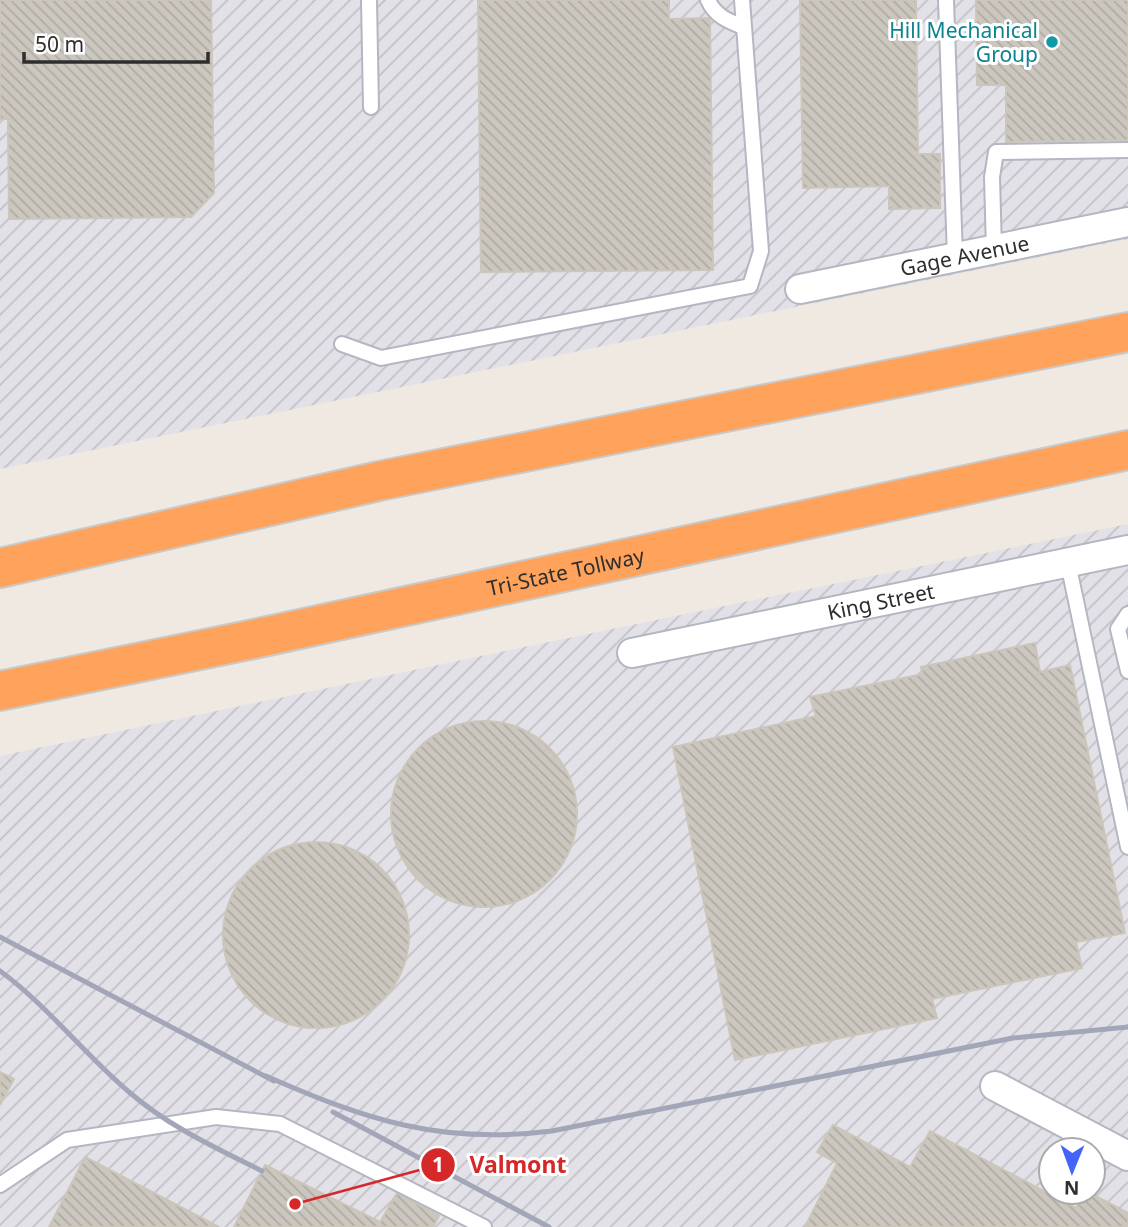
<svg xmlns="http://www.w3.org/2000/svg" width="1128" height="1227" viewBox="0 0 1128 1227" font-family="'Noto Sans',sans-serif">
	<defs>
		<pattern id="industrial-furrows" width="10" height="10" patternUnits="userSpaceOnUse" patternTransform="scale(1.75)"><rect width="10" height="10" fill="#e3e1e8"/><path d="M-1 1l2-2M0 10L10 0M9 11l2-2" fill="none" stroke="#c3c1c7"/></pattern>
		<pattern id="building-back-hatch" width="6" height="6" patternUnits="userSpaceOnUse" patternTransform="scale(1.75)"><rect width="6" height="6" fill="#cbc7bf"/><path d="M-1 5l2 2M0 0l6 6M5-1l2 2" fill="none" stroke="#afaba4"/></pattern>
	</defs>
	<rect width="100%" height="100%" fill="#efe9e1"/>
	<g fill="url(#industrial-furrows)" fill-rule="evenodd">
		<path d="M0 0H1128V239L0 469Z"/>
		<path d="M1128 524V1227H0V756L573 637ZM1051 1150H1093V1192H1051Z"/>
	</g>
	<g fill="url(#building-back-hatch)" stroke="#cbc5ba" stroke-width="2">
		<path d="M0 0H211L214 193 191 217 9 219 8 119H0Z"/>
		<path d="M478 0H669V19L710 18 713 270 481 272Z"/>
		<path d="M800 0H916L918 154H940V208L889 209V186L803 188Z"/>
		<path d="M976 0H1128V140L1006 142V85H977Z"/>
		<path d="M1035 643 1040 672 1070 665 1125 933 1076 942 1082 968 932 999 937 1018 735 1060 673 747 816 716 810 697 923 674 921 667Z"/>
		<circle cx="484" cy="814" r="93"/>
		<circle cx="316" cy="935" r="93"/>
		<path d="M0 1072 14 1079 0 1105Z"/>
		<path d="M833 1125 910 1167 930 1131 1076 1208 1085 1192H1088L1128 1213V1227H805L837 1163 817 1152Z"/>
		<path d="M85 1157 219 1227H49Z"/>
		<path d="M265 1165 380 1222 397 1193 439 1216 433 1227H234Z"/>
	</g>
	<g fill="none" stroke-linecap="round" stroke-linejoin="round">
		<defs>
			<g id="lane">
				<path d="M369 0 371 107"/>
				<path d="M708 0C715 16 728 21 743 27"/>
				<path d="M946 0 955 257"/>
				<path d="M994 250 992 177 996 152 1128 150"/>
				<path d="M342 344 381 358 750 286 761 251 742 0"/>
				<path d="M1068 563 1128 847"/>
				<path d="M1128 614 1118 629 1128 671"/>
				<path d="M0 1185 67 1140 216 1117 280 1124 484 1227"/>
			</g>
			<g id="street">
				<path id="s1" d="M800 289 1128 222"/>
				<path id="s2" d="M632 653 1128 550"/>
				<path d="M995 1086 1128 1156"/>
			</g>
			<g id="highway">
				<path d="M0 568 379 481 1128 332"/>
				<path id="s3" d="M0 691 249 640 1128 450"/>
			</g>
		</defs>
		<use href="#lane" stroke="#b4b7c1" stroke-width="18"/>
		<use href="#street" stroke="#b4b7c1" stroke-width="32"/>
		<use href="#highway" stroke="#c9c9c9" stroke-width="42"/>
		<use href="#lane" stroke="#fff" stroke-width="14"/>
		<use href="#street" stroke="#fff" stroke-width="28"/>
		<use href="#highway" stroke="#ffa35c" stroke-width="38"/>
		<g stroke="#a3a6b8" stroke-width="5">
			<path d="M0 937 274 1081"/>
			<path d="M0 971C48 1006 84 1054 129 1092 168 1126 216 1148 262 1171"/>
			<path d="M266 1076C366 1120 441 1145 552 1131L1013 1038 1128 1027"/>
			<path d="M333 1112 549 1227"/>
		</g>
	</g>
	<circle fill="#0f9aa8" stroke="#fff" stroke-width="2.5" cx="1052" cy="42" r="7"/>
	<g text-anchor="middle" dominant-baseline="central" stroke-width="6" stroke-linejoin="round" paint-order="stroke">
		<g font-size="21" fill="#0d838f" stroke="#fff" text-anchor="end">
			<text x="1038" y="30">Hill Mechanical<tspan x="1038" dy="24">Group</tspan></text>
		</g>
		<g font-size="21" fill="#2e2e2e" stroke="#fff">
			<text stroke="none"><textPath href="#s1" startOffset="168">Gage Avenue</textPath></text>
			<text stroke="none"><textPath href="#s3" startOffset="578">Tri-State Tollway</textPath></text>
			<text stroke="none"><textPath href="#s2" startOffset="254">King Street</textPath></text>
		</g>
	</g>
	<path fill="none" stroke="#d62828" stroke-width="2.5" d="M295 1204L438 1165"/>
	<g fill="#d62828" stroke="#fff" stroke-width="2.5">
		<circle cx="295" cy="1204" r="7"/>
		<circle cx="438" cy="1165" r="18"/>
	</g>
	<g font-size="21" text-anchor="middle" font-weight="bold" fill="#fff">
		<text x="438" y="1172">1</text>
	</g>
	<g font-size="23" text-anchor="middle" font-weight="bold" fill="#d62828" stroke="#fff" stroke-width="6" stroke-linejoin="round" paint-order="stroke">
		<text x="518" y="1173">Valmont</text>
	</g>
	<g transform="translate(1072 1171) rotate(181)"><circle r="33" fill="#ffffff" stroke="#ababab" stroke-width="2"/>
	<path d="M0-5L12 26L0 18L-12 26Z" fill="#4264fb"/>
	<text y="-10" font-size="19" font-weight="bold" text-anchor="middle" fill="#2e2e2e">N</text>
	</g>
	<path d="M24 52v10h184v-10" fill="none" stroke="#2e2e2e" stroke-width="3.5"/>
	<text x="35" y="52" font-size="21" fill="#2e2e2e" stroke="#ffffff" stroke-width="5" paint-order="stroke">50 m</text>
</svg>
